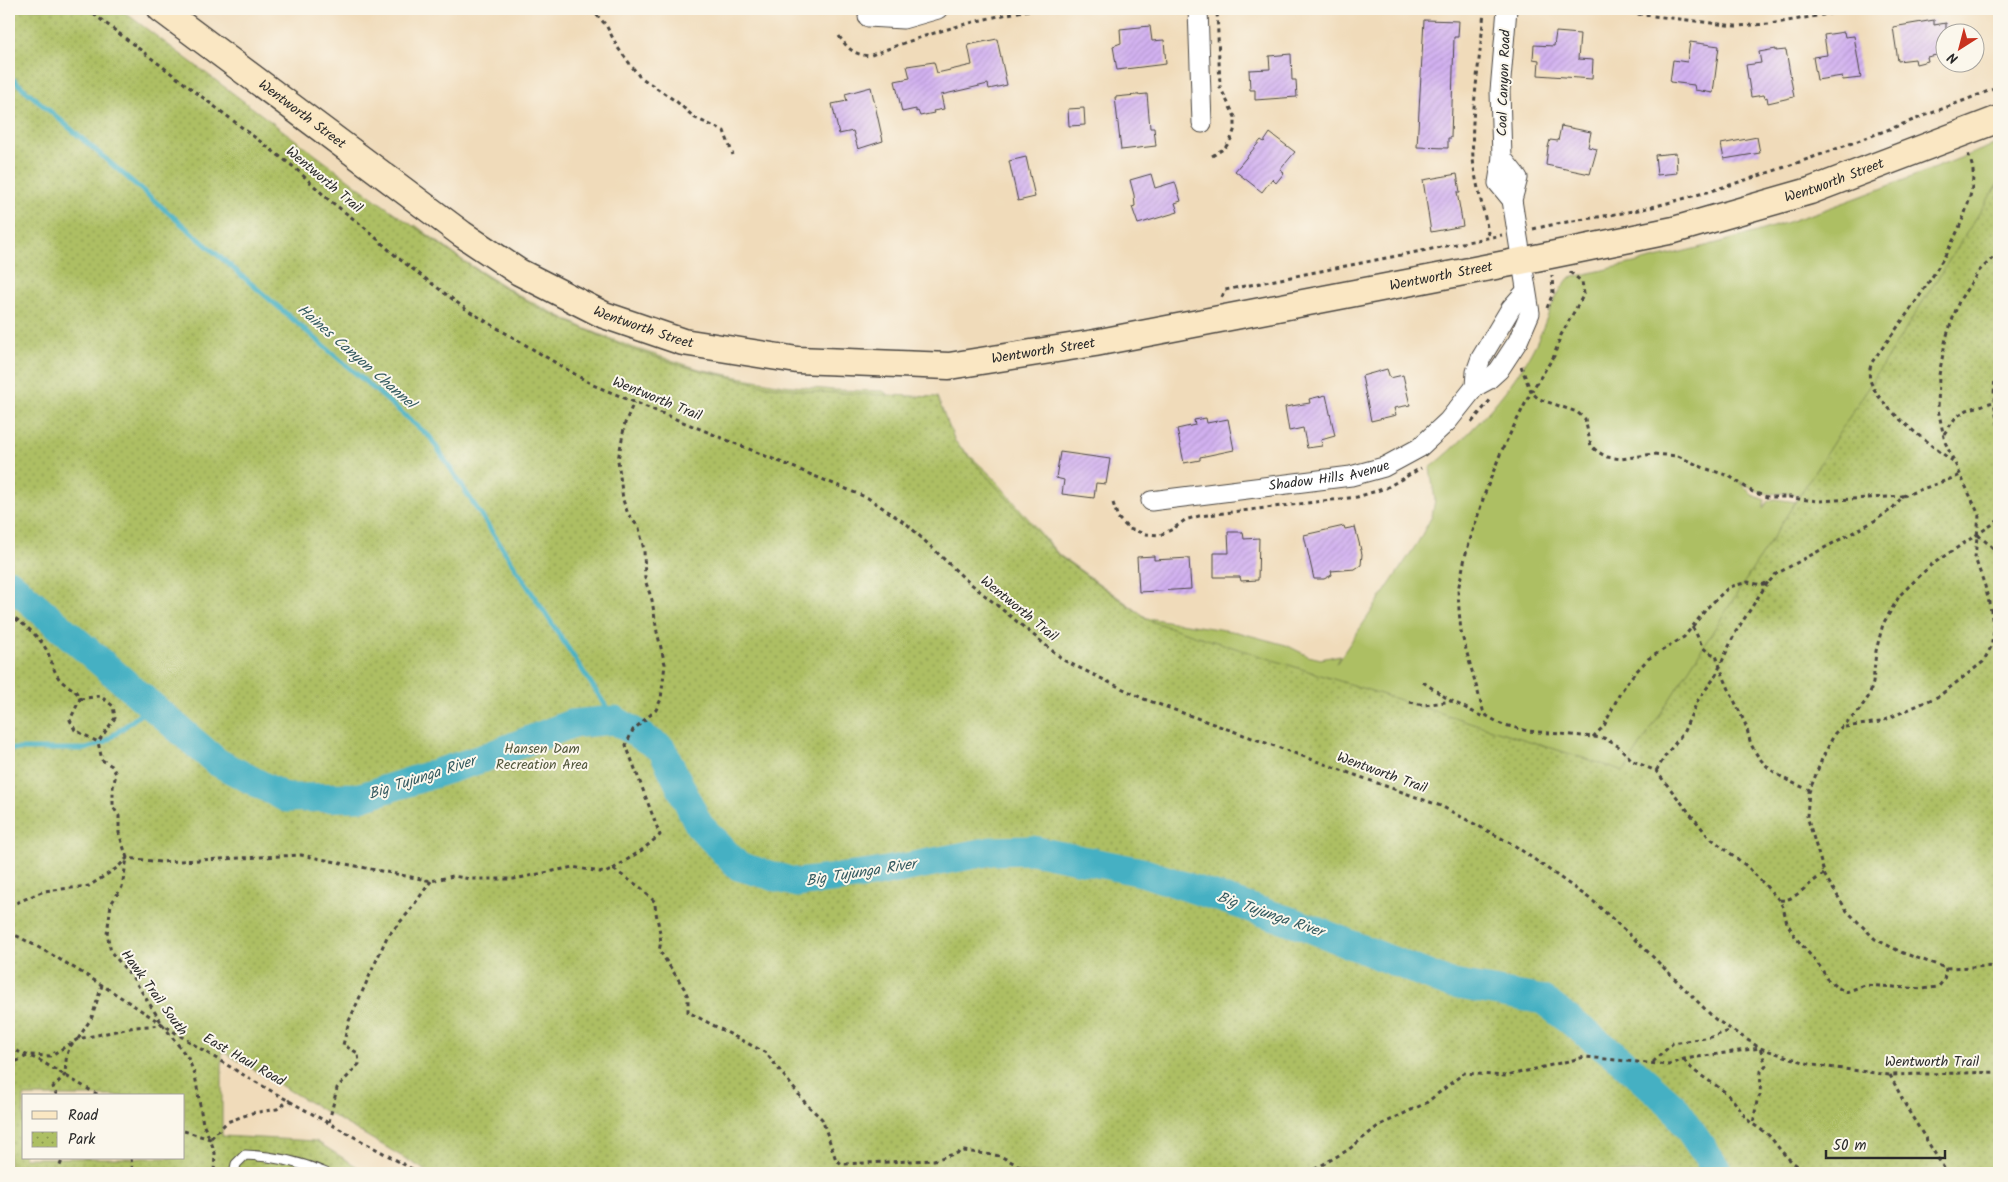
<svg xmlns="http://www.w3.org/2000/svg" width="2008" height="1182" viewBox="0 0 2008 1182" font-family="Kalam,sans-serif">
	<defs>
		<pattern id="park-dots" width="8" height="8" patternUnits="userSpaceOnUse" patternTransform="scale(1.25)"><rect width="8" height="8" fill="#adbf63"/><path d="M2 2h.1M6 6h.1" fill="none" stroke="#8d9b52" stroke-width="1.8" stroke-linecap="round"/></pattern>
		<pattern id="building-hatch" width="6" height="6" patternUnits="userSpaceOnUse" patternTransform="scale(1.25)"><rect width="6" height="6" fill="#d2b1f0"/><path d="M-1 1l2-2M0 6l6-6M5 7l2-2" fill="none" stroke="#b498ce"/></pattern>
	</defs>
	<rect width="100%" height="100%" fill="#fbf7ec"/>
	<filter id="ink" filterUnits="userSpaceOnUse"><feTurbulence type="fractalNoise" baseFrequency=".02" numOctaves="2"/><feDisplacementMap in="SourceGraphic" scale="10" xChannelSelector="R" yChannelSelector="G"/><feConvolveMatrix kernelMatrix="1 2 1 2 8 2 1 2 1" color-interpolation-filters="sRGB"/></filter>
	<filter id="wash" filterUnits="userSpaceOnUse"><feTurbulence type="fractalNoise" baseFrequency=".0096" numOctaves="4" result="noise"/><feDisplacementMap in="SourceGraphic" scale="20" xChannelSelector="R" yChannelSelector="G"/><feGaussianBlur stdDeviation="1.12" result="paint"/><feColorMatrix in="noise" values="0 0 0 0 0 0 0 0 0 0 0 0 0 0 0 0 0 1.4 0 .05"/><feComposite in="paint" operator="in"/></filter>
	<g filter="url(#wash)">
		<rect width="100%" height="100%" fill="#f0dbba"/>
		<path fill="#adbf63" stroke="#6c7547" d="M1999 143V243L1806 497 1790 493 1768 494 1758 491 1740 482 1752 495 1765 500 1763 509 1768 501 1775 499 1797 502 1999 1063 608 360 413 228 415 225 462 260 525 299 586 329 634 348 699 369 738 377 783 385 833 390 883 391 956 443 993 477 1059 555 1147 618 1237 632 1286 645 1308 656 1321 659 1340 655 1336 664 1418 542 1432 516 1435 500 1430 468C1465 441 1509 392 1531 353 1546 327 1549 301 1569 278 1631 263 1693 251 1753 233 1837 208 1918 174 1999 143Z"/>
		<path fill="url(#park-dots)" stroke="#6c7547" fill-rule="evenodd" d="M9 9H120L376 200 479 272 534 306 627 348 683 366 763 385 815 392 937 397 955 441 1059 556 1150 621 1624 771 1999 182V1173H430L222 1051V1136L316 1141 367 1173H9ZM24 1096H184V1158H24Z"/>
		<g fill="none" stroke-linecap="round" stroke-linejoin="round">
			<g stroke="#45b0c3" stroke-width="5">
				<path d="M9 76 430 437 615 720"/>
				<path d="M9 749H86L105 742 151 706"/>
			</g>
			<path stroke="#45b0c3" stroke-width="29" d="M9 583 217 762 286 798 361 797 484 758 571 724 615 720 662 749 699 825 738 866 797 883 871 874 992 851 1032 850 1142 872 1302 925 1448 983 1543 1000 1620 1059 1674 1107 1719 1173"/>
		</g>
		<g id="blocks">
			<g fill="url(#building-hatch)">
				<path d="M1424 20 1459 21 1458 37H1454L1451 138H1448V148L1417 147Z"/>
				<path d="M1934 20V25L1946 23V53L1927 57 1928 61 1916 64 1915 59 1898 61 1893 27Z"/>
				<path d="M1150 26 1152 41 1164 40 1166 64 1117 70 1113 46 1121 43 1120 29Z"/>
				<path d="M1556 32 1580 34 1578 59 1593 60 1592 79 1538 75 1539 60 1533 59 1534 45 1554 46Z"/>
				<path d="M1844 32 1845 37 1854 36 1861 78 1843 80 1842 76 1817 80 1813 57 1827 55 1824 35Z"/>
				<path d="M997 39 1007 85 989 89 988 84 941 95 944 109 933 111 934 113 920 116 918 111 916 112V109L902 112 895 81 910 78 907 66 934 62 937 73 972 65 968 45Z"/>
				<path d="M1690 42 1719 46 1713 93 1695 90 1694 85 1670 82 1673 60 1687 62Z"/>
				<path d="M1776 49V51L1786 50 1794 97 1768 103 1767 97 1765 98 1764 95 1751 97 1746 65 1761 63 1759 52Z"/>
				<path d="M1291 54 1292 80H1296L1297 97 1255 100V90H1250L1249 70 1270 69 1269 56Z"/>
				<path d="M871 87 883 141 858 149 853 131 839 134 832 104 847 101 845 94Z"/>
				<path d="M1147 94 1150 128H1154L1156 146 1121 150 1115 97Z"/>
				<path d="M1084 108 1085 125 1069 126 1068 109Z"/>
				<path d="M1561 126 1591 132 1588 147 1597 149 1590 174 1546 165 1548 147 1550 140 1558 141Z"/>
				<path d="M1270 133 1295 152 1280 170 1284 173 1276 183 1272 179 1262 192 1235 171 1261 140 1264 142Z"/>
				<path d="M1757 137 1760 153 1724 159 1721 144Z"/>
				<path d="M1676 153 1677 173 1657 175 1655 155Z"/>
				<path d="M1026 157 1035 197 1018 201 1009 161Z"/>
				<path d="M1151 174 1155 188 1175 182 1181 201 1175 203 1178 212 1138 224 1132 207 1135 206 1134 195 1130 180Z"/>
				<path d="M1457 174 1460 192H1457L1463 226 1431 232 1423 180Z"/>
				<path d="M1387 369 1390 378 1403 375 1410 405 1394 408 1396 415 1371 421 1362 376Z"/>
				<path d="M1326 395 1335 436 1321 440 1322 446 1307 448 1303 428 1289 431 1285 407 1310 403 1309 399Z"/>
				<path d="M1206 418 1207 423 1228 419 1234 450 1200 457V460L1184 463 1177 429 1195 425 1194 420Z"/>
				<path d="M1060 452 1110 459 1106 484 1096 483 1094 498 1062 494 1064 480 1056 478Z"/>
				<path d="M1344 526 1345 529 1355 527 1362 554 1361 565 1355 569 1331 571 1332 575 1324 579H1314L1304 535Z"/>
				<path d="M1228 532H1243L1244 539 1259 538 1258 580 1241 581 1240 577H1214V553H1229Z"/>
				<path d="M1154 556V560L1189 558 1191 589 1139 592 1137 557Z"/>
			</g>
		</g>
	</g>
	<g filter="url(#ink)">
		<use href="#blocks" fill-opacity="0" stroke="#494540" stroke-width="1"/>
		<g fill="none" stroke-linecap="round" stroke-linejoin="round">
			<defs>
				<path id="lane" d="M234 1173 236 1164 245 1155C273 1156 300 1162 326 1173"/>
				<g id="street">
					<path d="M1198 9 1202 123"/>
					<path d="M1507 9 1500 91 1502 158 1498 183 1512 200"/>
					<path d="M868 17 903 19 938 9"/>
					<path d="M1475 387 1476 372 1481 358 1511 308 1526 291"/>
					<path id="s1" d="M1151 501 1351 476 1384 467 1419 448 1448 421 1475 387 1488 380 1499 370 1518 341 1530 313 1512 200 1518 178 1502 158"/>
				</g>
				<g id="secondary">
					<path id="s2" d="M161 9 462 234 519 272 604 315 683 342 797 360 949 366 1095 343 1521 261 1674 230 1810 191 1999 119"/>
				</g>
			</defs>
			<use href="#lane" stroke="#494540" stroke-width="11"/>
			<use href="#street" stroke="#494540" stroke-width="21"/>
			<use href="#secondary" stroke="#494540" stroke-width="29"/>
			<g stroke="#494540" stroke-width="3" stroke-dasharray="4 4" stroke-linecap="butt">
				<path d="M87 9 295 168 329 200 364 227 398 258 467 310 593 385 868 498 908 525 965 579 1065 661 1144 699 1441 806 1514 845 1593 901 1645 949 1715 1019 1760 1048 1813 1065 1890 1075 1999 1072"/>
				<path d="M591 9 606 25 618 48 639 76 677 102 695 118 724 131 733 155"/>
				<path d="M1484 9C1481 57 1470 111 1473 158 1475 184 1484 208 1488 233L1485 238"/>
				<path d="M1598 9 1735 26 1770 24 1857 9"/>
				<path d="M839 36C848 49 853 54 869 56 923 35 979 18 1036 9"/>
				<path d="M1212 156 1225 148 1231 139 1235 128V117L1220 87 1217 9"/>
				<path d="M1533 229C1574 219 1615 216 1656 206 1773 176 1887 130 1999 87"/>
				<path d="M1570 272 1582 282 1584 294 1561 335 1554 356 1531 392 1501 452 1485 493 1466 553 1458 590 1459 610 1461 632 1483 710 1487 716 1501 724 1528 731 1604 738 1618 746 1633 761 1656 771 1708 836 1748 867 1779 900 1783 907 1787 923 1796 938 1822 969 1826 978 1835 986 1846 992 1865 985 1923 989 1938 987 1944 980 1946 968"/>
				<path d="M1222 297 1225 290 1502 235"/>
				<path d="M1547 308 1553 293 1552 275"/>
				<path d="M1999 358C1993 381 1992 403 1999 427"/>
				<path d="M1521 366 1531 392 1539 399 1577 412 1585 419 1591 446 1598 452 1607 457 1621 459 1653 454 1678 456 1704 468 1729 476 1753 492 1767 497H1790L1799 499 1819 501 1903 496"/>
				<path d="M1472 422 1492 398"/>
				<path d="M1944 434 1956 417 1967 410 1993 402"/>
				<path d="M1953 461C1931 446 1882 409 1872 385 1868 377 1869 370 1872 362 1906 315 1970 235 1973 177 1974 168 1970 159 1967 151"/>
				<path d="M1113 503 1118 518 1129 529 1146 534 1160 535 1173 529 1185 520 1199 516 1357 497 1386 488 1421 468"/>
				<path d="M1999 520 1931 565 1900 595 1883 624 1876 651 1873 683 1869 696 1858 712 1835 733 1822 759 1809 792 1807 816 1825 876 1847 911 1875 939 1903 953 1946 968 1999 966"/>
				<path d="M1978 535 1999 553"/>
				<path d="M9 614C22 623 41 637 48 653 52 662 54 673 61 681 70 689 75 687 80 699L70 720 75 730 98 742 102 760 112 766 116 774 113 787V807L119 816V833L127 858 122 887 111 904 107 934 111 952 133 978 163 1025 188 1058 195 1075 203 1124 210 1139 227 1122 252 1113 277 1109 290 1100"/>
				<path d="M1692 627C1702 640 1698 650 1716 655 1723 678 1733 698 1743 719 1748 728 1748 739 1753 748 1764 770 1788 782 1810 790"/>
				<path d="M1423 682 1451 701"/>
				<path d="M80 699 100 696 113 706 115 718 98 742"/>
				<path d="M1410 702 1424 705 1452 701 1481 716H1486"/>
				<path d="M1845 727 1880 722 1939 696 1983 662 1991 647 1994 631 1991 611 1985 586 1975 558 1979 515 1945 442 1938 409 1939 375 1946 338 1959 301 1979 271 1999 252"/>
				<path d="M1593 737 1604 726 1620 693 1633 675 1648 659 1684 637 1708 607 1729 587 1748 582 1761 585 1769 582 1776 574 1876 520 1892 509 1903 496 1961 475"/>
				<path d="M1656 771 1666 755 1683 733 1698 700 1715 677 1735 633 1768 582"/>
				<path d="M613 869 642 850 660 835 626 745 633 730 656 710 661 699 665 664 657 632 652 600 645 580 644 550 639 528 628 514 623 500 618 460 625 423 634 402"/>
				<path d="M1780 900C1795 902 1810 881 1824 874"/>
				<path d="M9 906 44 891 89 886 117 868 127 858 160 862 301 855 431 881 453 876 470 879H514L573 867 605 873 613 869 641 888 655 902C655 918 664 936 659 950L684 988 688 997V1012L766 1053 807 1105 822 1119 836 1160 842 1164 934 1160 964 1151 1000 1156 1033 1173"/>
				<path d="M9 932C84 969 151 1019 222 1062 286 1101 354 1136 419 1173"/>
				<path d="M78 1039 92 1017 102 985"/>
				<path d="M9 1048 39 1060 100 1096"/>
				<path d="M1684 1060C1696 1076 1715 1082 1729 1096 1737 1103 1741 1113 1748 1120 1755 1127 1767 1132 1772 1139 1783 1154 1794 1167 1812 1173"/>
				<path d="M1653 1062 1673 1043 1711 1037 1732 1030"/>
				<path d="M9 1065 29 1055 50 1056 78 1039 135 1027 162 1025"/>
				<path d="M1890 1075 1908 1110 1947 1173"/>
				<path d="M57 1096 53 1087 65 1075C66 1064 65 1052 73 1043"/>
				<path d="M329 1122 337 1088 359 1064 358 1053 343 1045 349 1021 387 937 408 913 431 881"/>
				<path d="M184 1131 210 1139 215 1153 214 1173"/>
				<path d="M131 1158 133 1173"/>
				<path d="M57 1173 63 1158"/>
				<path d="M1308 1173 1348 1150 1378 1126 1426 1103 1464 1073 1506 1076 1585 1057 1669 1065 1684 1059 1760 1048 1766 1065 1761 1071 1760 1095 1757 1101 1753 1124"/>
				<path d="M1822 1173H1829"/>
			</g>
			<use href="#lane" stroke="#fff" stroke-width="9"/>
			<use href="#street" stroke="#fff" stroke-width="19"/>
			<use href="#secondary" stroke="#fae7c3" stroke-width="26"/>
		</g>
	</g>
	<g text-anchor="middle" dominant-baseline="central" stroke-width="4" stroke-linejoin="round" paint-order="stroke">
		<g font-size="14" fill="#2b2b2b" stroke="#fbf7ec">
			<text transform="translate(1504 83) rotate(-88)">Coal Canyon Road</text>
			<text stroke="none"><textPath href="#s2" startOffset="176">Wentworth Street</textPath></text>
			<text transform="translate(324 180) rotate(40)">Wentworth Trail</text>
			<text stroke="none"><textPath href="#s2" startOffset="1796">Wentworth Street</textPath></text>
			<text stroke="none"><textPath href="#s2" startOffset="1391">Wentworth Street</textPath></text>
			<text stroke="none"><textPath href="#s2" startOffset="581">Wentworth Street</textPath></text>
			<text stroke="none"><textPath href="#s2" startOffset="986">Wentworth Street</textPath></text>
			<text transform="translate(657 399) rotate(22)">Wentworth Trail</text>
			<text stroke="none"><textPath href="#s1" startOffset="180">Shadow Hills Avenue</textPath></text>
			<text transform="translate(1019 609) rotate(39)">Wentworth Trail</text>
			<text transform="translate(1382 773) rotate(20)">Wentworth Trail</text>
			<text transform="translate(154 993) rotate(54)">Hawk Trail South</text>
			<text transform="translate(244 1060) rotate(30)">East Haul Road</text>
			<text x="1932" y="1062">Wentworth Trail</text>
		</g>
		<g font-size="14" fill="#52573c" stroke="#fbf7ec">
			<text x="542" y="749">Hansen Dam<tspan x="542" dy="16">Recreation Area</tspan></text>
		</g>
		<g font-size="15" font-style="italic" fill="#345a60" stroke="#fbf7ec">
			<text transform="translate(356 357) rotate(41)">Haines Canyon Channel</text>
			<text transform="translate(422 778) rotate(-18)">Big Tujunga River</text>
			<text transform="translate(861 873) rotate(-9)">Big Tujunga River</text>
			<text transform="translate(1270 915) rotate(19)">Big Tujunga River</text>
		</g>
	</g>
	<rect width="2008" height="1182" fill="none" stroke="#fbf7ec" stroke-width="30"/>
	<rect x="22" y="1094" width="162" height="65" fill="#fbf7ec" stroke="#a8a59f"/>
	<rect x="32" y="1111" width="25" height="8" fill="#fae7c3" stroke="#a8a59f"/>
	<text x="68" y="1120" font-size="15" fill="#2b2b2b">Road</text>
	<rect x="32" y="1132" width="25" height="15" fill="url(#park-dots)" stroke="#a8a59f"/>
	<text x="68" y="1144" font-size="15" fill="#2b2b2b">Park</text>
	<g transform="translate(1960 48) rotate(216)"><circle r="24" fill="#fbf7ec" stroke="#a8a59f"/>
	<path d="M0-4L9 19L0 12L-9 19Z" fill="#c8321e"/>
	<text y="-8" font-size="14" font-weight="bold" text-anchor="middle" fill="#2b2b2b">N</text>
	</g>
	<path d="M1826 1150v8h119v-8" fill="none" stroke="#2b2b2b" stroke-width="2.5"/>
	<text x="1833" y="1150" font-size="15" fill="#2b2b2b" stroke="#fbf7ec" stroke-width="4" paint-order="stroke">50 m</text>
</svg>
